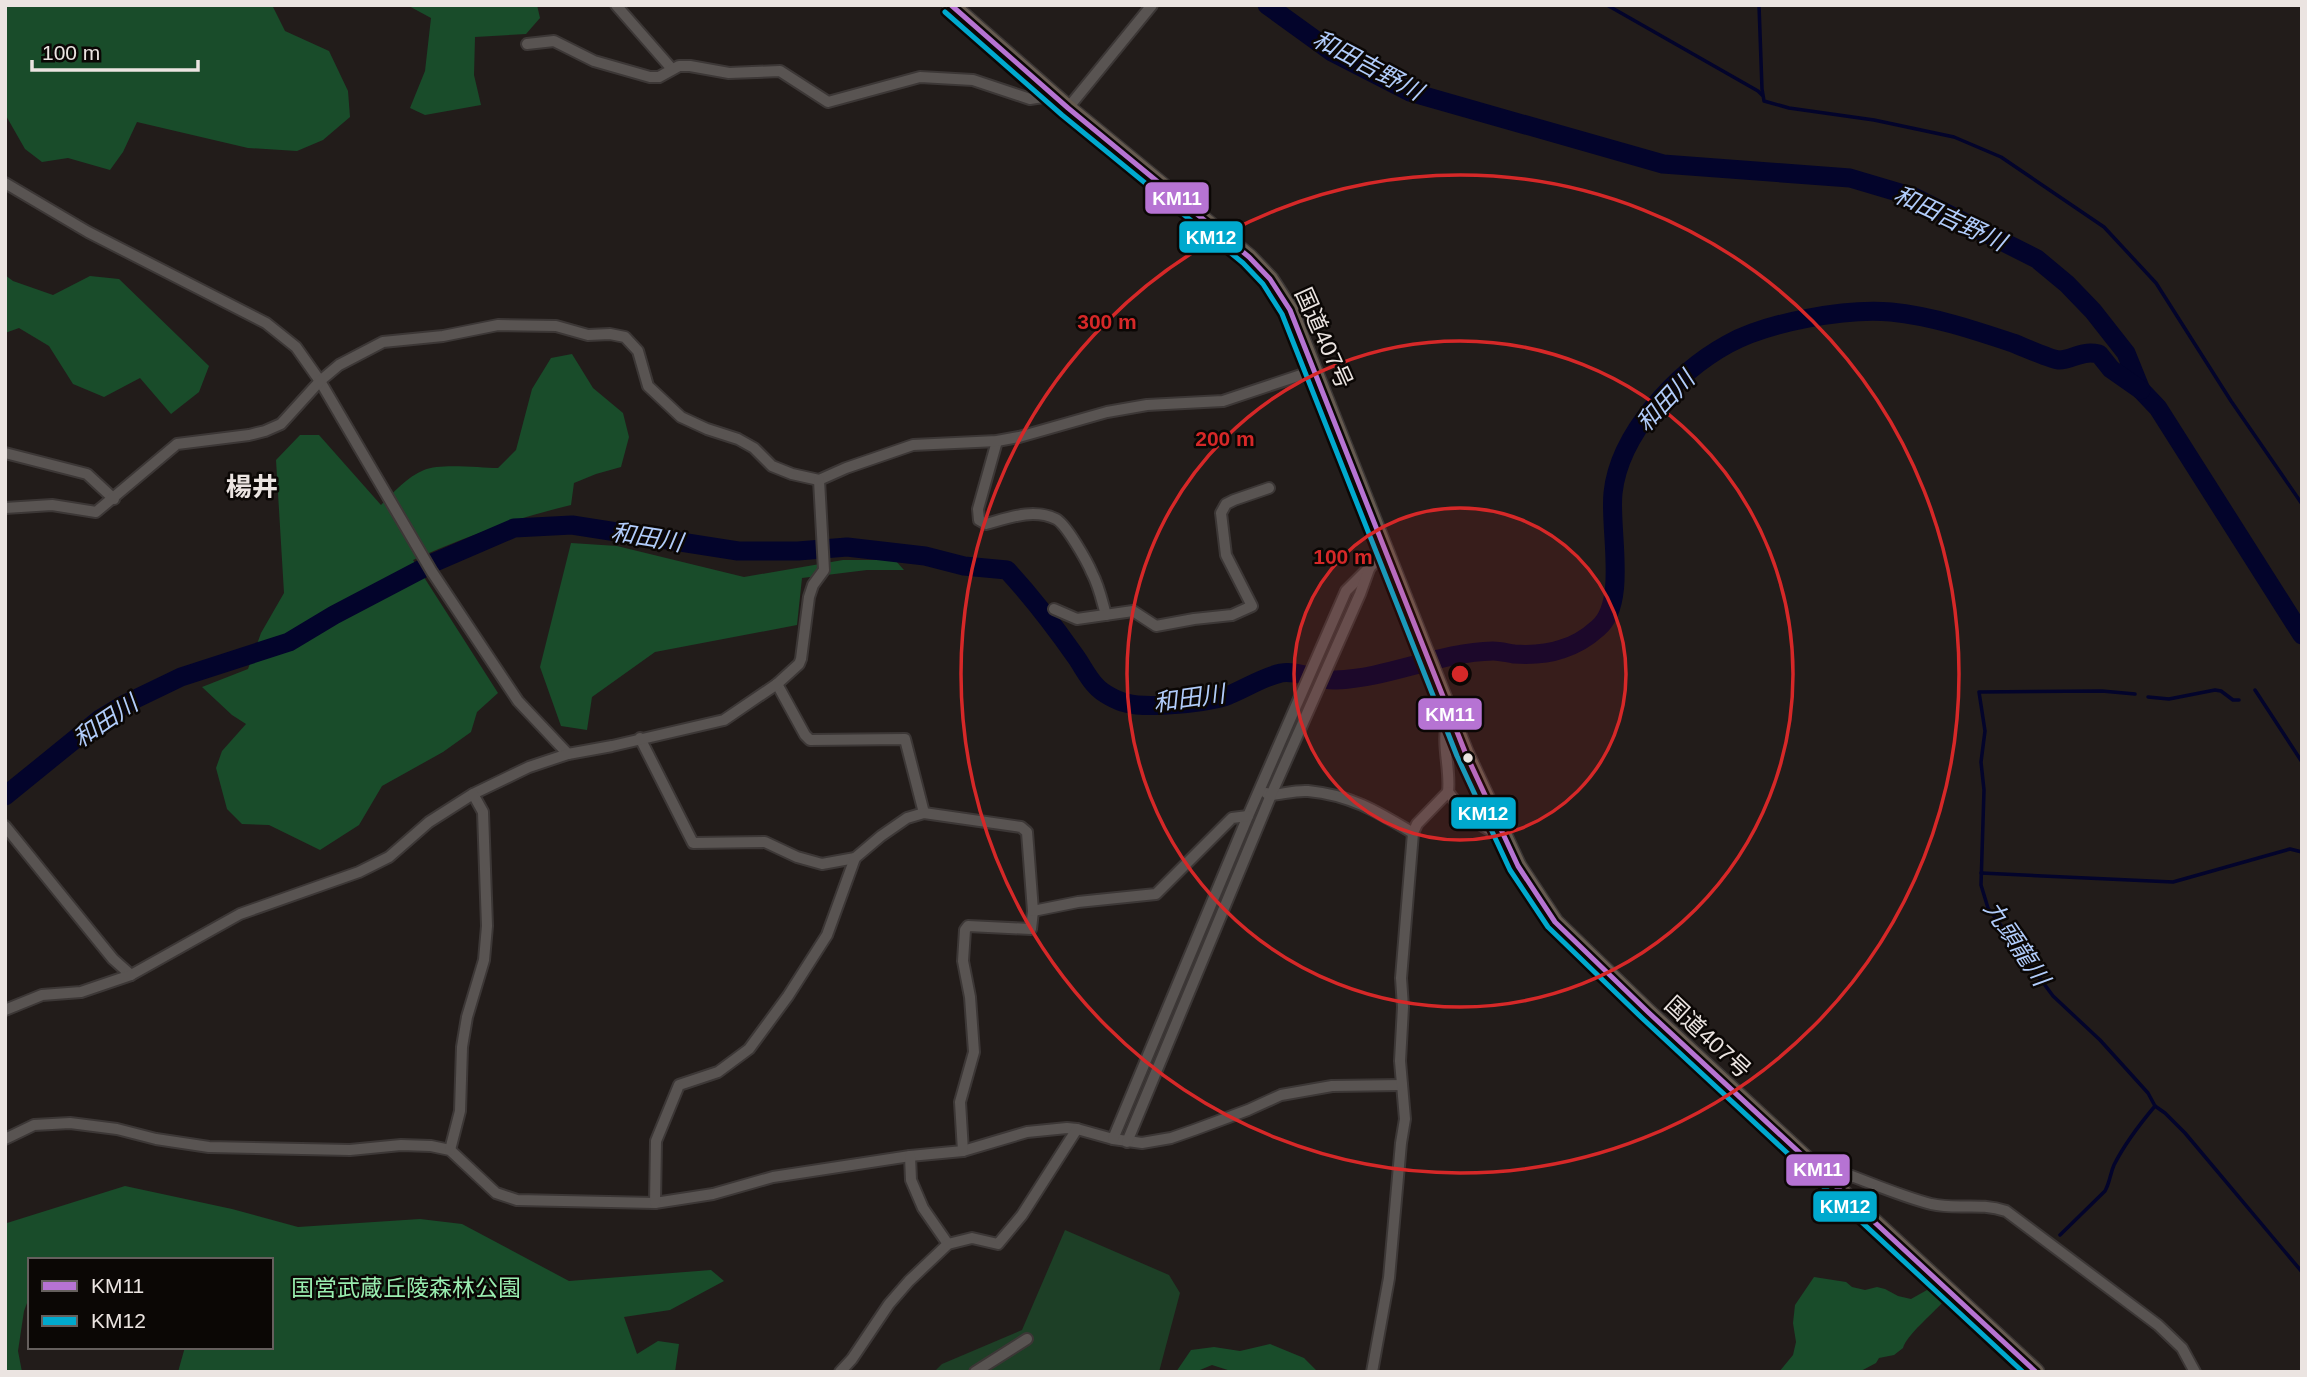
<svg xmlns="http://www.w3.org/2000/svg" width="2307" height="1377" viewBox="0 0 2307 1377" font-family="Helvetica,'Noto Sans JP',sans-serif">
	<rect width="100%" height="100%" fill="#221c1a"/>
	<path fill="#1d3f26" d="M1065 1230 1169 1275 1180 1293 1159 1372H934L942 1364 1022 1330Z"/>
	<g fill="#194c2a">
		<path d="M5 5H272L285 31 329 51 348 91 350 117 323 140 297 151 248 148 137 122 123 152 110 170 68 158 42 162 25 149 5 114Z"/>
		<path d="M407 5H537L540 18 526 34 475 37 474 75 481 105 425 115 410 108 425 71 431 18Z"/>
		<path d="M5 275 13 281 53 295 90 276 119 279 209 366 199 392 171 414 140 378 104 397 73 384 49 346 19 328 5 333Z"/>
		<path d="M572 354 593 388 623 413 629 437 621 467 596 474 574 483 571 505C516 518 465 537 413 560L498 693 477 712 471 732 443 752 382 786 359 825 320 850 269 825 242 824 227 809 216 768 222 751 246 724 232 715 202 687 248 669 261 633 284 593 276 460 300 435H319L381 505C394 492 407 477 424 470 440 463 480 468 498 468L516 450 532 389 551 358Z"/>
		<path d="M571 543 617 546 744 577 843 560H895L904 570H867L802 578 797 625 655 652 592 697 587 730 561 726 540 667Z"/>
		<path d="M125 1186 232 1209 298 1227 420 1219 462 1224 569 1281 711 1270 724 1281 670 1310 624 1317 637 1354 658 1341 679 1344 675 1372H178L185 1347H271V1260H30V1295L24 1311 18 1351 22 1372H5V1220L7 1223Z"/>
		<path d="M1814 1277 1846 1282 1852 1287 1865 1290 1877 1287 1885 1289 1898 1296 1911 1299 1927 1290 1935 1294 1943 1302C1933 1313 1906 1336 1903 1348L1894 1355 1879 1358 1876 1363 1859 1372H1779L1793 1355 1796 1342 1793 1323 1795 1305Z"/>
		<path d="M1270 1344 1304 1358 1318 1372H1234L1212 1365 1195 1372H1176L1191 1350 1214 1347 1240 1351Z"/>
	</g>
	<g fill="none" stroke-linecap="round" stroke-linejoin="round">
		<g stroke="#03042b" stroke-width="3.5">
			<path d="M1607 5 1758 91 1762 95"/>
			<path d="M1759 5 1762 89 1764 101 1789 108 1874 120 1954 137 2001 157 2104 227 2156 283 2231 401 2302 504"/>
			<path d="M2255 690 2302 762"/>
			<path d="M2148 697 2169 699 2215 690 2221 691 2233 700H2239"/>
			<path d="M1981 873 2173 882 2290 849 2302 852"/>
			<path d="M2155 1106 2165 1113 2185 1133 2302 1272"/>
			<path d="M2060 1235 2105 1191C2110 1182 2110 1174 2114 1165 2125 1143 2139 1125 2155 1106L2148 1093 2100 1040 2053 996 1988 908 1981 885 1984 790 1981 762 1985 731 1979 692 2102 691 2135 694"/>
		</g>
		<g stroke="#03042b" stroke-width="19">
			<path d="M1267 5 1332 52 1410 92 1663 164 1850 178 1914 197 2037 259 2067 284 2093 311 2126 353 2141 390 2158 408 2302 635"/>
			<path d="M5 796 100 719 125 704 181 677 289 642 334 615 435 562 514 528 572 525 738 551H798L847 547 925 556 964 566 1007 570C1032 597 1055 627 1076 657 1083 667 1088 678 1096 686 1102 693 1117 701 1126 703 1148 709 1208 703 1229 695 1246 688 1263 677 1281 673 1298 670 1318 681 1336 680 1389 678 1440 652 1493 651 1500 651 1507 653 1514 654 1530 655 1548 654 1562 649 1576 645 1588 637 1598 628 1628 603 1609 529 1613 493 1619 434 1677 372 1728 344 1768 322 1846 308 1891 312 1932 316 1974 330 2013 343 2024 347 2049 359 2059 360 2073 360 2080 350 2099 354L2111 369 2141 390"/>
		</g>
		<defs>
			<g id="minor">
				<path d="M616 5 672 69"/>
				<path d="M527 44 554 41 594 61 650 77H659L679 66H690L729 73 780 71 828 102 920 77 973 80 1030 99 1043 97 1050 91"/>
				<path d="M1068 108 1152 5"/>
				<path d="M5 183 88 232 266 323 296 347 320 381 432 572 518 701 568 754"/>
				<path d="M997 441 978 509 979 520 986 524C1008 518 1033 508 1056 519 1066 524 1087 561 1092 573 1099 586 1102 601 1106 615"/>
				<path d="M5 453 87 474 114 499"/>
				<path d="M5 508 52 505 96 512 177 444 249 435 265 431 281 424 320 381 339 365 383 342 443 336 498 325 556 326 588 335 610 334 625 337 638 351 648 386 681 417 707 429 738 439 754 448 772 466 792 474 819 480 846 468 913 445 997 441 1019 437 1107 412 1147 405 1223 401 1316 370"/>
				<path d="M1054 609 1077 619 1133 611 1156 626 1194 619 1232 615 1252 606 1226 555 1221 513 1226 504 1234 500 1269 488"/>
				<path d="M777 684 805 735 810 740 905 739 924 813"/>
				<path d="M1450 715C1439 740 1451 766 1448 792 1462 811 1481 829 1503 835"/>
				<path d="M640 738 693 843 765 842 797 857 822 864 855 858"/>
				<path d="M1266 793 1271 795C1283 794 1296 790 1308 791 1351 795 1378 812 1413 833"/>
				<path d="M5 826 113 959 131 975"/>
				<path d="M5 1010 42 995 81 992 131 975 240 914 359 872 389 857 429 822 473 794 529 767 568 754 612 746 724 720 777 684 799 664 801 659 809 597 813 585 824 570 819 480"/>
				<path d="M5 1139 34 1125 70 1123 117 1129 156 1139 209 1147 350 1150 401 1145 431 1146 450 1150 496 1193 517 1200 655 1203 713 1194 773 1177 910 1156 963 1151 1027 1132 1067 1128 1077 1129 1113 1139 1142 1143 1171 1138 1194 1130 1248 1110 1281 1095 1332 1086 1402 1085"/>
				<path d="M1113 1139 1248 816 1346 591 1385 552"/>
				<path d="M1127 1142 1271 795 1360 594 1369 569"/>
				<path d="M450 1150 460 1111 462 1047 467 1017 484 960 487 926 483 812 473 794"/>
				<path d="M963 1151 960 1102 974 1052 970 997 963 961 965 930 968 926 1031 929 1033 911"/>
				<path d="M910 1156 911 1180 923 1208 948 1244"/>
				<path d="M1821 1172 1828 1169 1838 1171C1869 1182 1900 1196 1931 1204 1958 1210 1979 1202 2006 1211L2158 1325 2182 1348 2195 1372"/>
				<path d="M655 1203 656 1141 679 1085 718 1072 749 1049 788 996 827 935 855 858 881 836 907 818 924 813 1021 827 1027 832 1033 911 1078 902 1156 894 1232 818 1248 816"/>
				<path d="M840 1372 852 1359 889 1304 909 1281 948 1244 972 1238 998 1244 1022 1215 1077 1129"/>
				<path d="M975 1372 1027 1339"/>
				<path d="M1372 1372 1389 1278 1401 1143 1405 1119 1400 1061 1403 1007 1401 978 1413 833 1417 824 1448 792"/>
			</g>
			<path id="highway" d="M951 5 1068 108 1249 257 1270 279 1290 310 1465 752 1518 866 1555 922 1648 1012 2036 1372"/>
		</defs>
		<use href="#minor" stroke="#3c3736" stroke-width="14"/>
		<use href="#highway" stroke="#3c3736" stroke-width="19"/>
		<use href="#minor" stroke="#595452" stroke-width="10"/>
		<use href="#highway" stroke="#655a4f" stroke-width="16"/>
		<defs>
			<path id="bus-1" d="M951 5 1068 108 1249 257 1270 279 1290 310 1465 752 1518 866 1555 922 1648 1012 2036 1372"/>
			<path id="bus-2" d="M945 12 1062 115 1243 263 1263 284 1282 314 1457 756 1510 870 1548 927 1642 1018 2023 1372"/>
		</defs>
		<use href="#bus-1" stroke="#0b0705" stroke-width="10"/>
		<use href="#bus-2" stroke="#0b0705" stroke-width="10"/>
		<use href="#bus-1" stroke="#b673d3" stroke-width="5"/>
		<use href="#bus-2" stroke="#00a9ce" stroke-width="5"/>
	</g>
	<circle cx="1460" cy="674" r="166" fill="#d62828" fill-opacity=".12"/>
	<g fill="none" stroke="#d62828" stroke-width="3.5">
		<circle cx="1460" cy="674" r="166"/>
		<circle cx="1460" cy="674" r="333"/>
		<circle cx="1460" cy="674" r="499"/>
	</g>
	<circle fill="#ebe4e1" stroke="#0b0705" stroke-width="2.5" cx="1468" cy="758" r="6"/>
	<g text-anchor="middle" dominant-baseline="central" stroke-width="5" stroke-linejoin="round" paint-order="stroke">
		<g font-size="23" fill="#ebe4e1" stroke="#0b0705">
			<text transform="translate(1324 338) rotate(66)">国道407号</text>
			<text transform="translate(1708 1037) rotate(43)">国道407号</text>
		</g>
		<g font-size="23" fill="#99edaf" stroke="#0b0705">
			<text x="406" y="1288">国営武蔵丘陵森林公園</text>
		</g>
		<g font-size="24" font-style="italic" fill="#b1ccfb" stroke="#0b0705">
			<text transform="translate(1368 65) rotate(28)">和田吉野川</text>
			<text transform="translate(1950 218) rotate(25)">和田吉野川</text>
			<text transform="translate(1665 401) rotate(-47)">和田川</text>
			<text transform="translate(647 537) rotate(9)">和田川</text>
			<text transform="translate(1189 698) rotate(-8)">和田川</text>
			<text transform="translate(105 721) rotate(-34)">和田川</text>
			<text transform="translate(2017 943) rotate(56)">九頭龍川</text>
		</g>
		<g font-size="26" font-weight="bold" fill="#ebe4e1" stroke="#0b0705">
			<text x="252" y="487">楊井</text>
		</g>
	</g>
	<circle cx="1460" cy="674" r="10" fill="#d62828" stroke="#0b0705" stroke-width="3.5"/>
	<g font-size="21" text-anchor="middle" font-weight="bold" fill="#d62828" stroke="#0b0705" stroke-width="5" stroke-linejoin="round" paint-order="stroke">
		<text x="1107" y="329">300 m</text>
		<text x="1225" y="446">200 m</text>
		<text x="1343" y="564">100 m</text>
	</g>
	<g stroke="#0b0705" stroke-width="2.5">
		<rect x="1144" y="181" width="66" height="34" rx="7" fill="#b673d3"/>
		<rect x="1178" y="220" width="66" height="34" rx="7" fill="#00a9ce"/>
		<rect x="1417" y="697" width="66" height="34" rx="7" fill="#b673d3"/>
		<rect x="1450" y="796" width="67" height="34" rx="7" fill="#00a9ce"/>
		<rect x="1785" y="1153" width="66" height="34" rx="7" fill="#b673d3"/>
		<rect x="1812" y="1190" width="66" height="33" rx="7" fill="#00a9ce"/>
	</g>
	<g font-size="19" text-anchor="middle" font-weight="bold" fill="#fff">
		<text x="1177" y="205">KM11</text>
		<text x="1211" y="244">KM12</text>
		<text x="1450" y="721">KM11</text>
		<text x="1483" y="820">KM12</text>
		<text x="1818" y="1176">KM11</text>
		<text x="1845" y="1213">KM12</text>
	</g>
	<rect width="2307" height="1377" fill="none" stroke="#ebe4e1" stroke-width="14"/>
	<rect x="28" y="1258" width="245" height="91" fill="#0b0705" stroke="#655f5d" stroke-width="2"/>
	<rect x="42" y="1281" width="35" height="10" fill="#b673d3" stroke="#655f5d" stroke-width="2"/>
	<text x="91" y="1293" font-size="21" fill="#ebe4e1">KM11</text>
	<rect x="42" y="1316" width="35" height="10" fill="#00a9ce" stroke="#655f5d" stroke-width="2"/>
	<text x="91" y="1328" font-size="21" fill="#ebe4e1">KM12</text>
	<path d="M32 60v10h166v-10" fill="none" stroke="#ebe4e1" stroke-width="3.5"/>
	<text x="42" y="60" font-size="21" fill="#ebe4e1" stroke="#0b0705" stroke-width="5" paint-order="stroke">100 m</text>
</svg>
